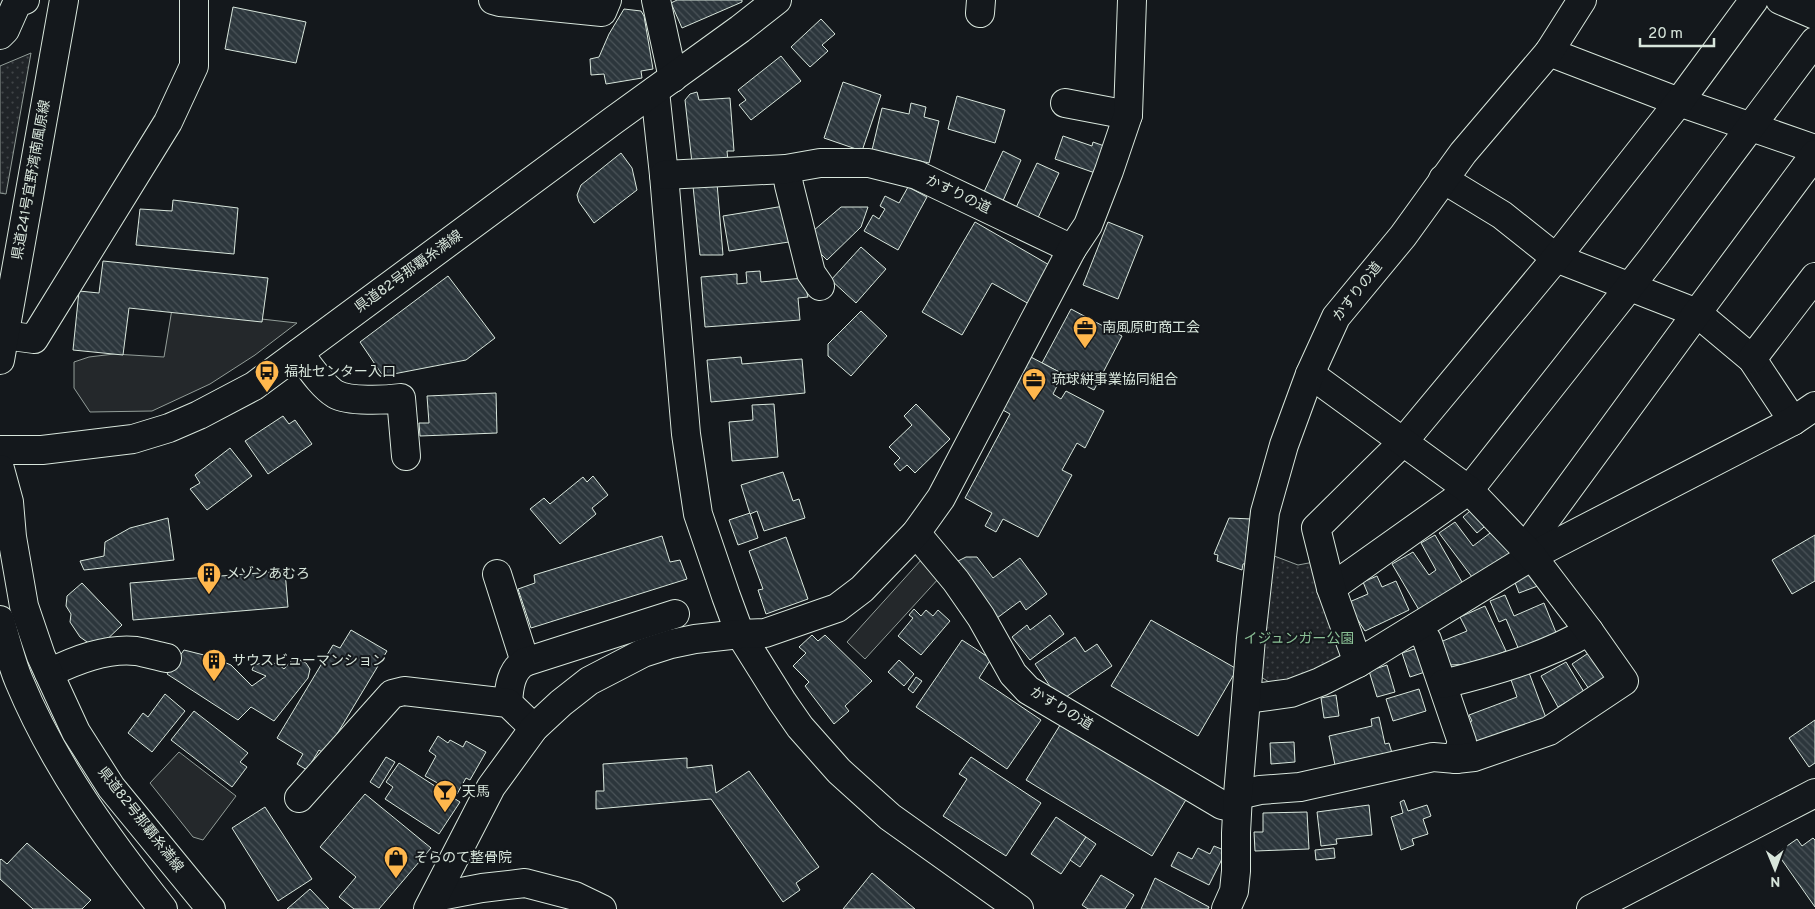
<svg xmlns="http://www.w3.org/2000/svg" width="1815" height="909" viewBox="0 0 1815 909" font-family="Overpass,'Noto Sans JP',sans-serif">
	<defs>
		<pattern id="park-dots" width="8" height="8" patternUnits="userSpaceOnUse" patternTransform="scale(1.25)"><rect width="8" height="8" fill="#202428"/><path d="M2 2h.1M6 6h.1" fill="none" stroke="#404447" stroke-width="1.8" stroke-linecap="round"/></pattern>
		<pattern id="building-back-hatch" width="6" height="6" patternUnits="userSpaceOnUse" patternTransform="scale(1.25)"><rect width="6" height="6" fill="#2c363c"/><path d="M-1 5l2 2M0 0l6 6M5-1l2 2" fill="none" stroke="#4a5358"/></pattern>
	</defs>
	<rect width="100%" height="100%" fill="#14181c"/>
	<g fill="url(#park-dots)" stroke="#939e99">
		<path d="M31 53 6 194 0 193V66Z"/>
		<path d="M1269 554 1298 565 1314 562 1342 651V662L1290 680 1269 682 1261 677Z"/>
	</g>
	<g fill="#24282b" stroke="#939e99">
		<path d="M172 309 297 323 255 355 210 384 152 411 90 412 74 388V362L89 357 114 354 164 357Z"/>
		<path d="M922 559 940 577 865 659 847 642Z"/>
		<path d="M179 752 236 796 203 840 193 837 150 783Z"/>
	</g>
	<g fill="url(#building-back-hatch)" stroke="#d8e6dc">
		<path d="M677 0H742V2L682 28 671 3Z"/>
		<path d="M233 7 306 22 296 63 225 49Z"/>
		<path d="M624 9 641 11 644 16 653 69 641 71 642 78 606 84 604 74 591 75 590 59 599 57 609 34Z"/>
		<path d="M821 19 835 34 822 45 828 51 810 67 791 47Z"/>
		<path d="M781 56 801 81 751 120 739 105 746 100 738 90Z"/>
		<path d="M843 82 881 95 862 151 824 138Z"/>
		<path d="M697 92 699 100 730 98 734 151H727L728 161 692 163 685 100 690 94Z"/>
		<path d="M957 96 1005 110 995 143 948 129Z"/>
		<path d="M911 103 926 107 924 117 939 121 929 163 872 150 882 108 909 114Z"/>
		<path d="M1063 136 1092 146 1093 142 1107 147 1098 174 1055 159Z"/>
		<path d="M1003 151 1021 160 1002 203 983 194Z"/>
		<path d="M621 153 632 168 637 190 594 223 579 202 577 195 581 185Z"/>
		<path d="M1037 163 1059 173 1036 222 1014 212Z"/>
		<path d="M717 183 723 255H700L693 186Z"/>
		<path d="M908 187 927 197 898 250 864 231 873 215 879 219 885 209 880 206 885 196 899 203Z"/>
		<path d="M173 200 238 208 234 254 136 245 140 209 172 211Z"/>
		<path d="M784 206 789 242 729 251 723 216Z"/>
		<path d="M841 207H868L861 227 827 260 815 248 813 231Z"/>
		<path d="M975 222 1051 266 1029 304 992 283 962 335 922 312Z"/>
		<path d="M1108 222 1143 236 1118 299 1083 285Z"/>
		<path d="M861 247 886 269 856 303 831 280Z"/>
		<path d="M103 261 268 278 262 322 129 308 123 355 73 350 79 291 99 293Z"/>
		<path d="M760 271 761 282 803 278 808 297 798 298 800 320 705 327 701 277 737 274V284L747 283 746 272Z"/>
		<path d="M448 276 495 338 466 360 383 376 360 342Z"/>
		<path d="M1071 309 1122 336 1094 390 1042 363Z"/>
		<path d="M861 311 887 336 851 376 828 356V344Z"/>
		<path d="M1029 356 1063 374 1053 394 1061 399 1066 391 1104 411 1085 448 1077 443 1062 470 1072 475 1038 537 1003 519 996 532 985 526 992 513 965 498 1010 414 1001 409Z"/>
		<path d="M741 357 742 364 802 359 805 393 711 402 707 360Z"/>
		<path d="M496 393 497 433 420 436 419 423H429L427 396Z"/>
		<path d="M774 404 778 457 732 461 729 422 753 420 752 405Z"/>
		<path d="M916 404 950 439 915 473 907 465 900 471 894 464 900 458 889 447 912 425 904 416Z"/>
		<path d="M283 416 289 424 295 420 312 444 268 474 245 441Z"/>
		<path d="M230 448 252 476 207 510 190 489 200 483 195 475Z"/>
		<path d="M783 472 793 501 799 499 805 518 764 531 757 511 750 514 741 485Z"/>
		<path d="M593 476 608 495 592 508 596 514 560 544 530 509 544 498 550 504 583 477 587 482Z"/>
		<path d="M1476 506 1490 522 1477 533 1463 517Z"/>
		<path d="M750 513 758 538 738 545 729 520Z"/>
		<path d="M168 518 174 560 84 570 80 561 104 556 105 542 130 528Z"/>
		<path d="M1229 518 1252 519 1248 563 1243 564 1242 570 1217 561 1218 555 1214 554Z"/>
		<path d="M1455 522 1473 546 1498 527 1516 551 1475 581 1439 533Z"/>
		<path d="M1435 535 1466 589 1422 615 1392 564 1413 552 1429 575 1436 570 1421 543Z"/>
		<path d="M1815 535V581L1792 594 1772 560Z"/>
		<path d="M662 536 670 562 680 560 687 579 531 628 518 589 535 583 534 575Z"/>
		<path d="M786 537 808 599 766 614 758 590 763 589 749 551Z"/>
		<path d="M966 557H977L993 578 1020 558 1047 594 1026 610 1020 601 997 618 954 563Z"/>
		<path d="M1531 567 1543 584 1519 593 1514 580Z"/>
		<path d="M285 571 288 607 133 620 130 583Z"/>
		<path d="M1377 576 1382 587 1396 581 1409 610 1365 631 1347 603 1368 594 1363 582Z"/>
		<path d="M82 583 122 625 97 649 80 637 70 622 71 614 66 606 67 596Z"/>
		<path d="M1505 595 1514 616 1544 603 1557 635 1519 650 1506 619 1499 622 1490 601Z"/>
		<path d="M1485 606 1506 651 1476 664 1448 665 1438 643 1467 631 1460 617Z"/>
		<path d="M914 609 921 616 926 610 933 616 938 610 950 621 921 655 898 636 913 618 909 615Z"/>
		<path d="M1050 615 1064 634 1030 660 1012 637 1027 625 1030 630Z"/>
		<path d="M1151 620 1237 669 1198 736 1111 686Z"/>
		<path d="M351 630 387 651 325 754 319 750 307 770 297 764 303 754 277 738 333 645 340 648Z"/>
		<path d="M812 635 818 641 825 635 872 681 845 706 849 711 834 724 805 686 809 682 793 666 806 653 799 647Z"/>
		<path d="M1075 637 1085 652 1097 644 1112 666 1060 701 1035 664Z"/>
		<path d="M962 640 991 659 979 678 1041 720 1007 769 916 707Z"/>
		<path d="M1421 647 1425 672 1410 677 1402 653Z"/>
		<path d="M184 650 212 657 231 665 252 686 266 676 252 670 254 665 266 662 278 664 284 669 291 661 298 659 306 663 310 669 308 678 274 721 251 707 238 720 167 674Z"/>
		<path d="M1593 650 1611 678 1591 692 1572 664Z"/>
		<path d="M899 660 914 674 904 686 888 672Z"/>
		<path d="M1566 662 1584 692 1558 707 1541 676Z"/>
		<path d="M1387 665 1395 692 1377 697 1369 671Z"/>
		<path d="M1528 670 1546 718 1474 745 1465 724 1472 721 1469 715 1517 697 1510 677Z"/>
		<path d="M916 677 922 681 913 693 908 689Z"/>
		<path d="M1419 689 1426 711 1393 721 1386 699Z"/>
		<path d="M165 694 185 711 152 752 128 733 143 713 148 717Z"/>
		<path d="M1336 695 1339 716 1324 718 1321 698Z"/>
		<path d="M194 711 248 753 240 762 247 767 232 787 171 740Z"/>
		<path d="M1379 717 1385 744 1389 743 1392 753 1335 765 1329 736 1372 726 1371 719Z"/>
		<path d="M1815 720V763L1809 767 1789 738Z"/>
		<path d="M1062 722 1187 798 1152 856 1026 780Z"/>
		<path d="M438 736 448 743 450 740 463 747 466 741 486 752 470 780 466 778 457 794 425 776 436 756 429 751Z"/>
		<path d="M1294 742 1295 762 1271 764 1270 743Z"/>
		<path d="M386 757 395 762 379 788 370 782Z"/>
		<path d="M971 757 1041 803 1006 856 943 816 967 779 959 774Z"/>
		<path d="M687 758V768L712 765 716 793 749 771 819 867 796 883 800 890 783 902 711 799 596 809V791H604L603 764Z"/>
		<path d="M399 763 460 802 439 834 385 799 393 787 386 782Z"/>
		<path d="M365 794 431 848 379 909H354L339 897 356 877 320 847Z"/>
		<path d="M1404 800 1408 811 1427 805 1431 816 1423 819 1428 834 1412 839 1414 845 1401 850 1391 817 1403 813 1400 802Z"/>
		<path d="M1369 805 1372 835 1336 839 1337 844 1321 846 1317 812Z"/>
		<path d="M265 807 312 879 278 901 232 828Z"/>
		<path d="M1307 812 1309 849 1255 851 1254 832H1263V813Z"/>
		<path d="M1056 817 1086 837 1061 874 1031 854Z"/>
		<path d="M1086 837 1096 844 1080 867 1070 860Z"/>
		<path d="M1813 838 1815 840V907L1777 853 1797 839 1802 846Z"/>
		<path d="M27 843 91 900 82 909H33L0 879V860L1 859 7 864Z"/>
		<path d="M1214 846 1226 851 1209 885 1171 866 1178 852 1192 859 1198 848 1210 854Z"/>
		<path d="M1334 848 1335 858 1316 860 1315 850Z"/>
		<path d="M872 873 915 909H843Z"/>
		<path d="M1101 875 1134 895 1125 909H1088L1082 905Z"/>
		<path d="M1155 878 1209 907 1208 909H1141Z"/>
		<path d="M310 889 329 909H287Z"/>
	</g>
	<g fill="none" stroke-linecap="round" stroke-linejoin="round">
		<defs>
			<g id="minor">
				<path d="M493 0 500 2 602 12 607 0"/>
				<path d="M656 0 673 78"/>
				<path d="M1780 0 1815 15"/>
				<path d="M980 13 981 0"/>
				<path d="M0 35 5 30 17 3 25 0"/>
				<path d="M1549 52 1679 102 1815 149"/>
				<path d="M655 91 664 175 686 434 698 514 726 596 740 634 782 701 800 727 839 771 890 817 1019 909"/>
				<path d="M1065 103 1128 115"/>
				<path d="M786 169 789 185 811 273 820 286"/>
				<path d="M664 175 786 169 820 163H869L917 175 1072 249"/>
				<path d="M1443 179 1502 215 1556 258 1697 313 1752 359 1793 421"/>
				<path d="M4 335 34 339 168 122 194 66V0"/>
				<path d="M299 353C309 366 321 385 335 394 349 402 386 400 401 398L406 456"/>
				<path d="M1752 359 1815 277"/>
				<path d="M916 533 956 581 981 617 1013 674 1028 690 1222 805 1237 808"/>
				<path d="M1525 548 1697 313 1815 154"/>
				<path d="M497 574 525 662"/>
				<path d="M1331 588 1469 490 1653 257 1815 41"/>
				<path d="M1417 627 1427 640 1462 742 1456 759"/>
				<path d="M1358 663 1331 588 1316 528 1403 442 1556 258 1679 102 1754 0"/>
				<path d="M49 673C76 660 106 648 136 651 147 653 157 656 167 658"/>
				<path d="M1443 684C1492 672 1545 657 1589 631"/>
				<path d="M1247 699 1291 693 1320 682 1358 663 1532 556 1793 421 1815 406"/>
				<path d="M508 703C509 687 511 670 525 662L675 614"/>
				<path d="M1238 795 1260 790 1300 787 1433 757 1456 759 1474 757 1549 731 1624 681 1589 631 1532 556 1469 490 1310 374"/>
				<path d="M299 798 392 694 404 691 508 703 534 728"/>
				<path d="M435 897 482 888 525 883 575 896 602 909"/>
				<path d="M428 909 491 787 534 728 561 703 589 681 643 653 671 644 695 639 740 634 765 633 837 608 862 589 916 533 941 498 1072 249 1088 225 1109 171 1128 115 1132 0"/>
				<path d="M1226 909 1234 891 1236 871V833L1238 795 1251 638 1265 512 1284 445 1310 374 1336 317 1403 236 1463 153 1549 52 1582 0"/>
				<path d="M1591 909 1815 793"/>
			</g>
			<g id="major">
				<path d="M0 360 64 0"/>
				<path d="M0 450H42L133 439 169 428 199 415 254 386 614 120 740 29 777 0"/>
				<path d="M0 469 9 502 12 537 24 606 41 656 76 732 111 787 211 909"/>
				<path d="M0 620C6 640 11 662 19 681 54 765 107 839 163 909"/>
			</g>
		</defs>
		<use href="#minor" stroke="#d8e6dc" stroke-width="30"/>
		<use href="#major" stroke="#d8e6dc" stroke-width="30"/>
		<use href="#minor" stroke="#14181c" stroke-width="28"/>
		<use href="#major" stroke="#14181c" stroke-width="28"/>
	</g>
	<defs>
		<symbol id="office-pin" viewBox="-11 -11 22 30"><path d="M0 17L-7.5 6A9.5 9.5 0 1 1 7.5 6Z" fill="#ffb74d" stroke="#14181c"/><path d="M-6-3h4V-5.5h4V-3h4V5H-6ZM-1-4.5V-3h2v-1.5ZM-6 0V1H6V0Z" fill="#111"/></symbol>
		<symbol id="bus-pin" viewBox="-11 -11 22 30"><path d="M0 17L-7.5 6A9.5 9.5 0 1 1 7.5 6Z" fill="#ffb74d" stroke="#14181c"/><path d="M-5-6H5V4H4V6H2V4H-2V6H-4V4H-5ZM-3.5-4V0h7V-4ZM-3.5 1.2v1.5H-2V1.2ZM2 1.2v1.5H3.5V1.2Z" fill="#111"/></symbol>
		<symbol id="building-pin" viewBox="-11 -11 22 30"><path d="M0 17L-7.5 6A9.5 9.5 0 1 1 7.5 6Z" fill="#ffb74d" stroke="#14181c"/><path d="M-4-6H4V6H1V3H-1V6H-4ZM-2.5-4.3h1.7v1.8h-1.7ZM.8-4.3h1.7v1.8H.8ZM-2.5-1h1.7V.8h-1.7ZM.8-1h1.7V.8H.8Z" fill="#111"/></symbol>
		<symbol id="bar-pin" viewBox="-11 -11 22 30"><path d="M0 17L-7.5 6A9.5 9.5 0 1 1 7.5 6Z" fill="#ffb74d" stroke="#14181c"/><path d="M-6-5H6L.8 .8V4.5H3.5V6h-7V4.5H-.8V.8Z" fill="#111"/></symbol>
		<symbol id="shop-pin" viewBox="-11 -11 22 30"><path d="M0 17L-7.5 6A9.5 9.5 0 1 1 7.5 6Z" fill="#ffb74d" stroke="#14181c"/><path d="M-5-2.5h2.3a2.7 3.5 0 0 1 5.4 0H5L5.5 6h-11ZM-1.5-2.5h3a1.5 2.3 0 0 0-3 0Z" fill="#111"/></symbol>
	</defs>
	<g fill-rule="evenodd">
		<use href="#office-pin" x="1071" y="314" width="28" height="38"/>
		<use href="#bus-pin" x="253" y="358" width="28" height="38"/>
		<use href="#office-pin" x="1020" y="366" width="28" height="38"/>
		<use href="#building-pin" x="195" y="560" width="28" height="38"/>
		<use href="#building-pin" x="200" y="647" width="28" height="38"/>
		<use href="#bar-pin" x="431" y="778" width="28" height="38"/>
		<use href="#shop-pin" x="382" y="844" width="28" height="38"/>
	</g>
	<g text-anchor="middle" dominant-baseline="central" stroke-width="4" stroke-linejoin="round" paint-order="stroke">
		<g font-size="14" fill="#d8e6dc" stroke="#14181c">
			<text transform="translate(32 180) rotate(-80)">県道241号宜野湾南風原線</text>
			<text transform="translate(958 195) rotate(26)">かすりの道</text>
			<text transform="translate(409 272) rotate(-36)">県道82号那覇糸満線</text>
			<text transform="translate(1358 292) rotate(-52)">かすりの道</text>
			<text transform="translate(1061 709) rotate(31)">かすりの道</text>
			<text transform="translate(140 820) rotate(52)">県道82号那覇糸満線</text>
		</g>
		<g font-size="14" fill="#d8e6dc" stroke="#14181c" text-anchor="start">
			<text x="1102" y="328">南風原町商工会</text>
			<text x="284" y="372">福祉センター入口</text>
			<text x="1052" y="380">琉球絣事業協同組合</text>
			<text x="226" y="574">メゾンあむろ</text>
			<text x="232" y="661">サウスビューマンション</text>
			<text x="462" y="792">天馬</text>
			<text x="414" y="858">そらのて整骨院</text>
		</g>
		<g font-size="14" fill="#8ac095" stroke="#14181c">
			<text x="1299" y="639">イジュンガー公園</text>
		</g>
	</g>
	<g transform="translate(1775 869) rotate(179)" stroke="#14181c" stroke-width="4" paint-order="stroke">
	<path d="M0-4L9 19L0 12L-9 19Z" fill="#d8e6dc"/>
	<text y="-8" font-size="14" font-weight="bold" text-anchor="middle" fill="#d8e6dc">N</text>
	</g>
	<path d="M1640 38v8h74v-8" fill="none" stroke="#d8e6dc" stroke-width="2.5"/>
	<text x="1648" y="38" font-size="15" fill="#d8e6dc" stroke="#14181c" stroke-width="4" paint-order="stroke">20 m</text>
</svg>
